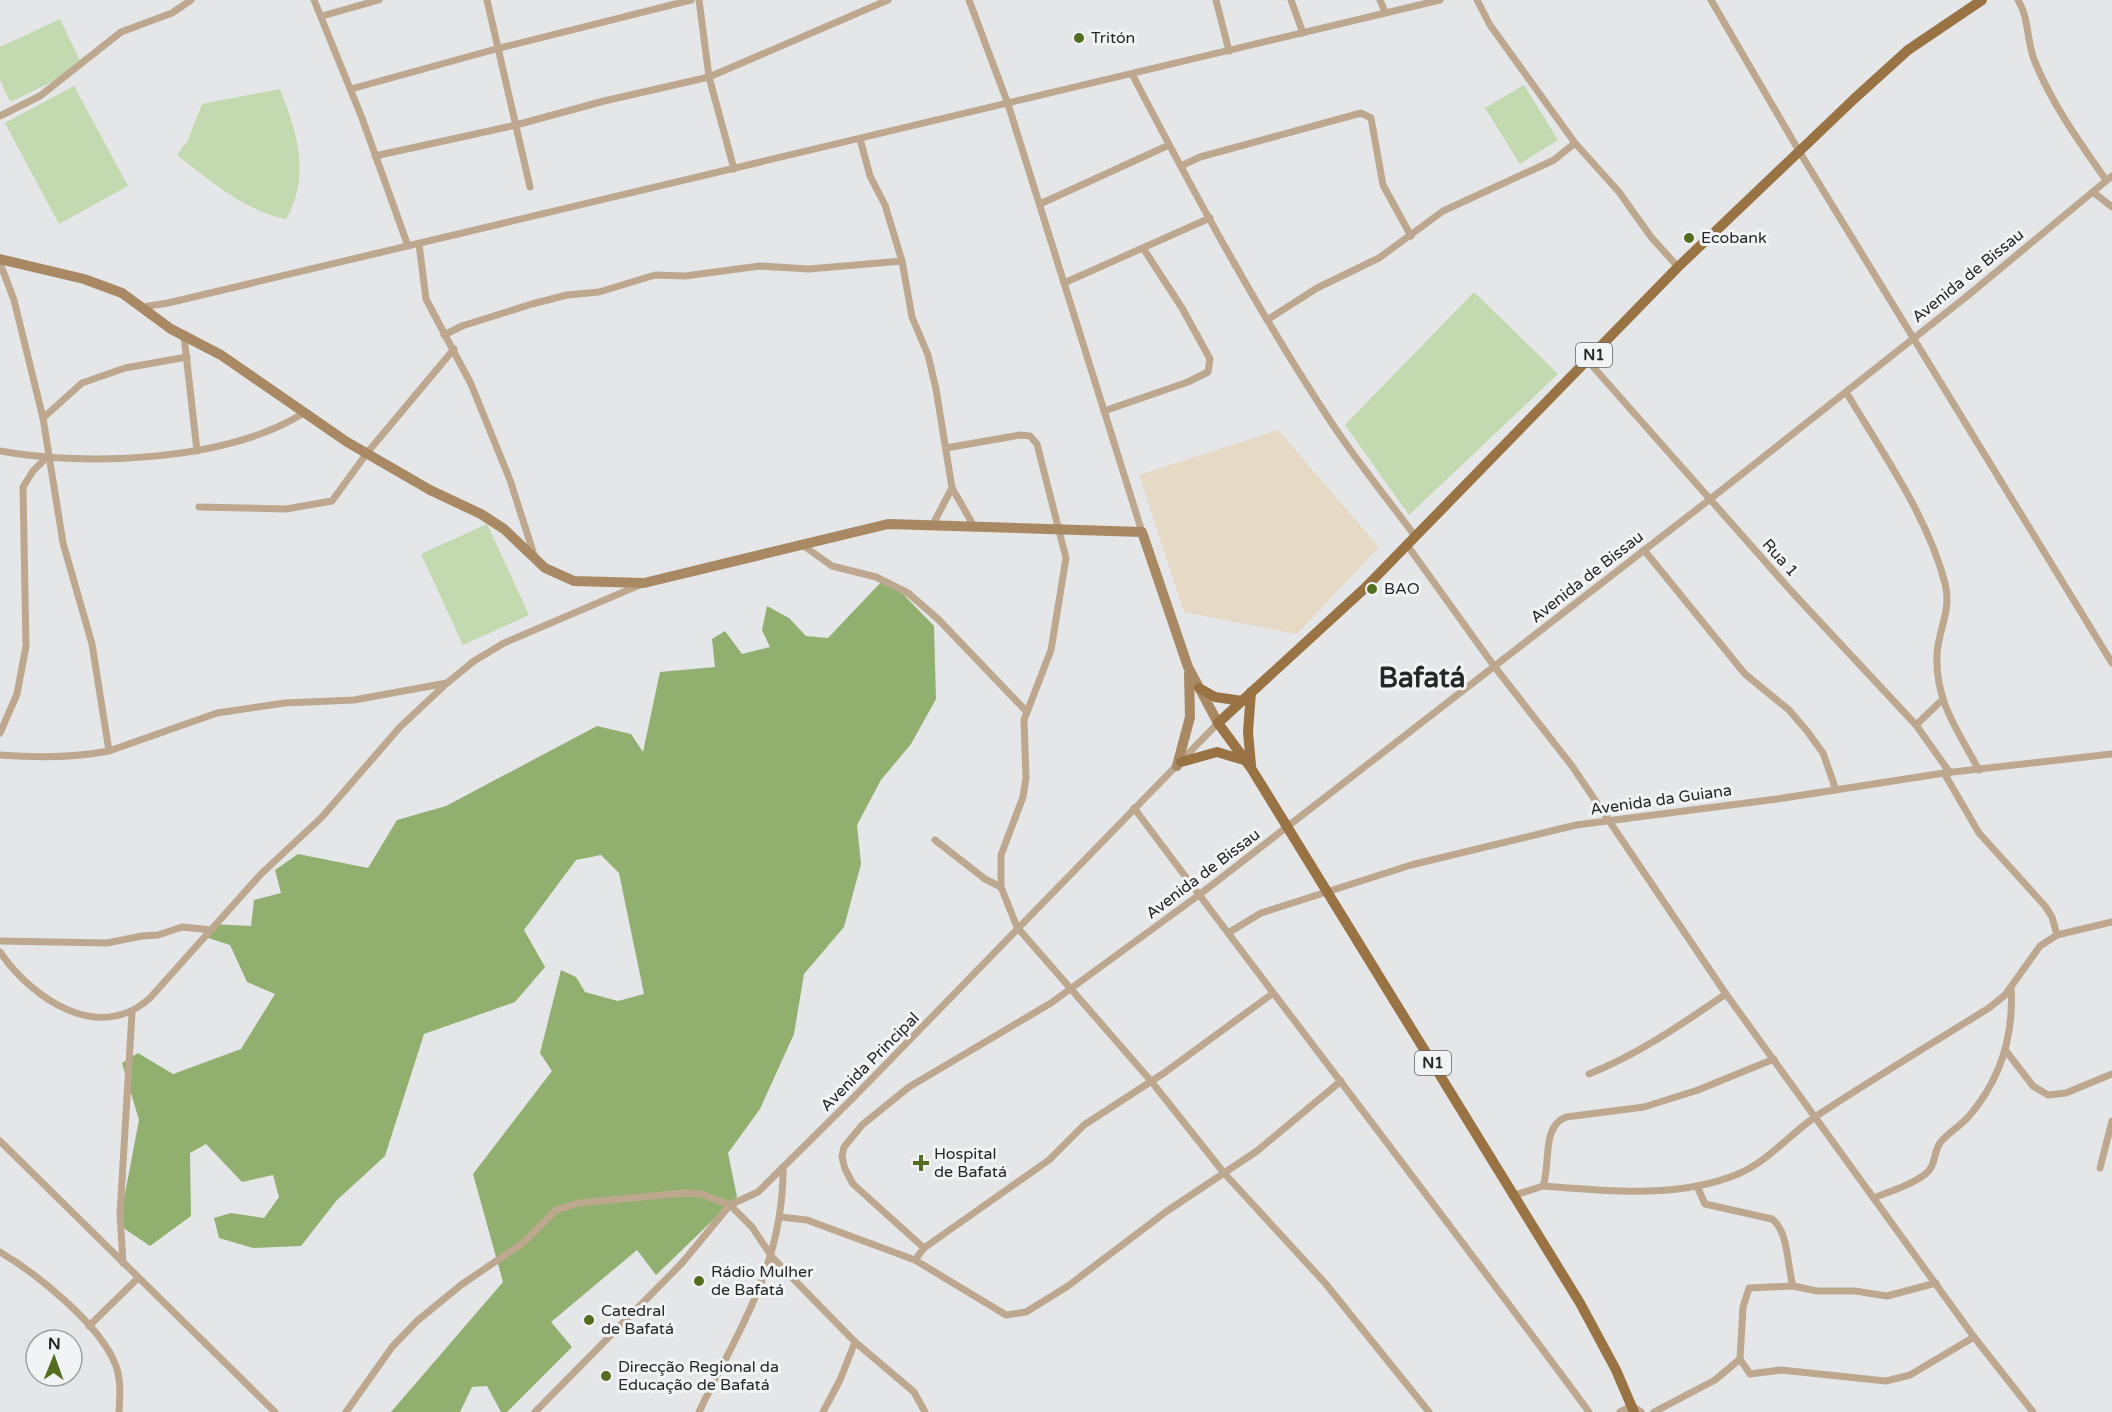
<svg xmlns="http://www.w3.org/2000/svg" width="2112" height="1412" viewBox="0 0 2112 1412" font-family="'Varela Round',sans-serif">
	<rect width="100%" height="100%" fill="#e4e6e8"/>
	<path fill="#e6dac6" d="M1278 430 1379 547 1297 634 1184 612 1139 475Z"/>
	<g fill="#c3d9af">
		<path d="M60 19 83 67 10 102 0 80V47Z"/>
		<path d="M1524 85 1558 140 1520 164 1485 108Z"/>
		<path d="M74 86 128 186 59 224 5 123Z"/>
		<path d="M280 89C297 131 311 177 286 219 245 211 209 180 177 155L188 140 202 104Z"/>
		<path d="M1474 292 1558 374 1409 515 1345 425Z"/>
		<path d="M487 524 529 615 463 645 421 554Z"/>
	</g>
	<path fill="#91b070" d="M883 580 904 595 934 626 936 699 911 744 881 780 857 825 861 864 844 927 804 974 794 1034 760 1109 728 1153 737 1197 656 1275 637 1250 551 1322 572 1347 507 1412H501L487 1386 472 1387 460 1412H391L503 1282 473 1174 552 1071 540 1053 561 970 576 977 585 992 618 1001 644 994 619 873 601 855 576 860 524 930 545 967 515 1002 424 1034 385 1156 337 1200 301 1246 253 1248 219 1238 214 1218 231 1213 264 1218 279 1197 273 1175 242 1182 206 1144 190 1153 191 1216 150 1246 119 1225 139 1120 122 1063 138 1053 173 1074 241 1049 275 994 247 982 230 945 205 937 212 924 251 926 254 900 281 893 275 870 298 854 368 868 397 820 446 806 597 726 631 734 643 752 660 672 715 667 712 639 725 631 742 654 770 647 762 630 767 606 789 618 806 636 828 638Z"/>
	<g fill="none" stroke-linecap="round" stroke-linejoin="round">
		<g stroke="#bda88f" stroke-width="7">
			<path d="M314 0 362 118 408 246"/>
			<path d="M487 0 530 187"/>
			<path d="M699 0 709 77 734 169"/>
			<path d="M969 0 1008 104 1142 532"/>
			<path d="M1216 0 1229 51"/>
			<path d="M1291 0 1303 33"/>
			<path d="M1380 0 1385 12"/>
			<path d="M1477 0 1490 25 1575 143 1619 192 1651 237 1678 267"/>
			<path d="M1711 0 1799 151 2112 663"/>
			<path d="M2018 0C2030 20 2026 41 2035 62 2052 104 2080 143 2106 180"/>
			<path d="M322 16 379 0"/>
			<path d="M1132 74C1193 191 1256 308 1329 419 1355 459 1386 497 1415 536"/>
			<path d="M351 89 496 49 691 0"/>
			<path d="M0 116 40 96 121 32 172 13 191 0"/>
			<path d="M860 139 870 176 885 205 902 261 912 317 928 355 936 389 952 488 975 528"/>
			<path d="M375 156 516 125 604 101 709 77 888 0"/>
			<path d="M1181 166 1200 157 1361 113 1371 118 1383 185 1411 236"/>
			<path d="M2093 192 2112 207"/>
			<path d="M1040 204 1169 145"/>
			<path d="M419 244 426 299 471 384 510 480 535 558"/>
			<path d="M0 263 14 300 43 418 63 543 92 644 109 751"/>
			<path d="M1064 283 1210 218"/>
			<path d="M142 307 168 303 1440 0"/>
			<path d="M1267 320 1317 288 1379 258 1443 211 1554 160 1575 143"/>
			<path d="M444 335 462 326 532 304 567 295 599 292 655 275 685 276 760 266 809 269 902 261"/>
			<path d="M184 336 197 451"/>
			<path d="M1588 361 1792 592 1916 725 1950 773"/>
			<path d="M1846 392C1882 452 1927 515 1945 583 1952 612 1938 629 1937 655 1935 701 1958 731 1979 770"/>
			<path d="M1104 411 1188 382 1208 372 1210 359 1182 308 1143 248"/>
			<path d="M43 418 82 383 125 368 187 357"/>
			<path d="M946 448 1020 435 1030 436 1037 444 1066 558 1051 650 1024 720 1026 778 1023 797 1001 855V887L1017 927 1151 1081 1224 1173 1325 1283 1429 1412"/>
			<path d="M0 451C86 467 226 461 302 414"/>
			<path d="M199 507 286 509 332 501 367 453 454 349"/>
			<path d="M932 526 952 488"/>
			<path d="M801 544 832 566 876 577 908 593 938 619 1026 711"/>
			<path d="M1407 545 1494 666 1572 766 1726 994 1974 1337 2033 1412"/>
			<path d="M1644 550 1745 674 1789 710 1807 731 1823 753 1836 790"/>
			<path d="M1916 725 1942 700"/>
			<path d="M0 733 17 694 26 646 23 487 33 471 46 458"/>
			<path d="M0 755C37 758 72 758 109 751L217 713 285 703 354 700 447 683"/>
			<path d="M1944 773 1979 833 2045 906 2052 917 2057 935"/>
			<path d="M1134 808C1285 1010 1439 1209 1589 1412"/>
			<path d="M935 840 985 879 1001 887"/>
			<path d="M1228 933 1261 913 1411 865 1576 825 1777 799 1944 773 2112 754"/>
			<path d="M0 941 107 943 142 936 158 935 182 927 212 930"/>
			<path d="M0 952C32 999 99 1044 150 998L261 874 322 817 400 727 447 683 474 661 504 643 642 584"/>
			<path d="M2006 1051 2033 1086 2048 1095 2066 1093 2112 1074"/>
			<path d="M1589 1074C1639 1054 1682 1024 1726 994"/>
			<path d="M0 1141 275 1412"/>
			<path d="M2100 1168 2112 1121"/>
			<path d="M1543 1186C1606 1191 1678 1199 1738 1174 1767 1162 1789 1135 1815 1117 1872 1079 1931 1044 1989 1008L2005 995 2040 946 2057 935 2112 922"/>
			<path d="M1697 1186 1705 1204 1772 1219C1789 1232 1787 1266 1793 1286L1749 1288 1743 1307 1740 1359"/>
			<path d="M1512 1196 1543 1186C1551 1164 1541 1127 1566 1117L1644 1107 1698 1090 1774 1059"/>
			<path d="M1874 1198C1890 1191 1910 1186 1924 1175 1937 1166 1932 1155 1940 1143 1947 1133 1961 1126 1970 1115 2001 1078 2014 1034 2011 987"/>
			<path d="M781 1217 807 1220 915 1260 1006 1315 1026 1312 1068 1286 1167 1211 1257 1151 1341 1081"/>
			<path d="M924 1248 1049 1160 1084 1125 1164 1073 1272 994"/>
			<path d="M0 1252C37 1274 101 1325 116 1366 121 1380 120 1397 119 1412"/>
			<path d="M915 1260 924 1248 853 1184 845 1169 842 1157 844 1147 862 1125 909 1087 1051 1003 1199 895 1709 500 1966 297 2112 176"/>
			<path d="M123 1263 120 1214 132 1013"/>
			<path d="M1793 1286 1817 1291H1855L1887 1296 1936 1283"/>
			<path d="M89 1326 137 1279"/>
			<path d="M346 1412 392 1347 417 1321 461 1285 524 1242 556 1210 579 1203 684 1193 701 1194 730 1205 752 1227 772 1257 855 1342 914 1392 925 1412"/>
			<path d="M535 1412 682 1263 730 1205 758 1192 854 1097 1218 723"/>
			<path d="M699 1412C739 1329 784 1263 783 1167"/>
			<path d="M823 1412 840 1380 855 1342"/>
			<path d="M1620 1412 1632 1406 1641 1412"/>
			<path d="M1654 1412 1715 1380 1740 1359 1750 1374 1781 1370 1886 1381 1910 1375 1974 1337"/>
		</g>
		<g stroke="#a88964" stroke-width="10">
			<path d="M0 259 84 279 122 293 171 329 221 355 347 442 430 490 481 514 504 529 545 568 574 581 644 583 888 524 1142 532 1188 667 1218 723"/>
			<path d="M1177 766 1190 717 1189 674"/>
		</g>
		<g stroke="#997344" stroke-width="10">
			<path d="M1199 688 1215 697 1242 701"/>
			<path d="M1181 762 1217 752 1244 760"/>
			<path d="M1251 765 1248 732 1251 692"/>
			<path d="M1634 1412 1616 1370 1580 1303 1251 768 1218 723 1365 588 1678 267 1854 99 1908 50 1982 0"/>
		</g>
	</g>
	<g fill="#546e20" stroke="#f1f3f5" stroke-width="2">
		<circle cx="1079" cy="38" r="6"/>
		<circle cx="1689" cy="238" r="6"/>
		<circle cx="1372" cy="589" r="6"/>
		<path d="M918 1154h6v6h6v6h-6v6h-6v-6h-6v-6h6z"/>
		<circle cx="699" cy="1281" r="6"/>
		<circle cx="589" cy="1320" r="6"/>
		<circle cx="606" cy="1376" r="6"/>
	</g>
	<g text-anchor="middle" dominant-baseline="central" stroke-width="6" stroke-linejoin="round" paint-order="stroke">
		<g fill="#f1f3f5" stroke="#636465" stroke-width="1.5">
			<rect x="1576" y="343" width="36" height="24" rx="4.5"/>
			<rect x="1415" y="1051" width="36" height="24" rx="4.5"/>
		</g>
		<g font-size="15" font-weight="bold" fill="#262727">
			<text x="1594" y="355">N1</text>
			<text x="1433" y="1063">N1</text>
		</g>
		<g font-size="16" fill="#262727" stroke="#f1f3f5" text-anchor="start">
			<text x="1091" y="38">Tritón</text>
			<text x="1701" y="238">Ecobank</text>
			<text x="1384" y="589">BAO</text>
			<text x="934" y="1154">Hospital<tspan x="934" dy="18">de Bafatá</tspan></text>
			<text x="711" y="1272">Rádio Mulher<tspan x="711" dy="18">de Bafatá</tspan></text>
			<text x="601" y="1311">Catedral<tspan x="601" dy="18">de Bafatá</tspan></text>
			<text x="618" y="1367">Direcção Regional da<tspan x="618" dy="18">Educação de Bafatá</tspan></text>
		</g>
		<g font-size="16" fill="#262727" stroke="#f1f3f5">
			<text transform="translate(1968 276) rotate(-39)">Avenida de Bissau</text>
			<text transform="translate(1780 558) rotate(48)">Rua 1</text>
			<text transform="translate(1587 577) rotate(-38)">Avenida de Bissau</text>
			<text transform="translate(1661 800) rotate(-8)">Avenida da Guiana</text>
			<text transform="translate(1203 874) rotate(-37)">Avenida de Bissau</text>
			<text transform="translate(870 1062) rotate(-45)">Avenida Principal</text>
		</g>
		<g font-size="28" font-weight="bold" fill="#262727" stroke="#f1f3f5">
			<text x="1422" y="678">Bafatá</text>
		</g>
	</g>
	<g transform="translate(54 1358) rotate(1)"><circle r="28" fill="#f1f3f5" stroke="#a0a1a3" stroke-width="1.5"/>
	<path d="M0-4.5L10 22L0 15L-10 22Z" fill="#546e20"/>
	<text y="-9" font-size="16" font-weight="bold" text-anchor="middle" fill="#262727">N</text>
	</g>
</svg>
